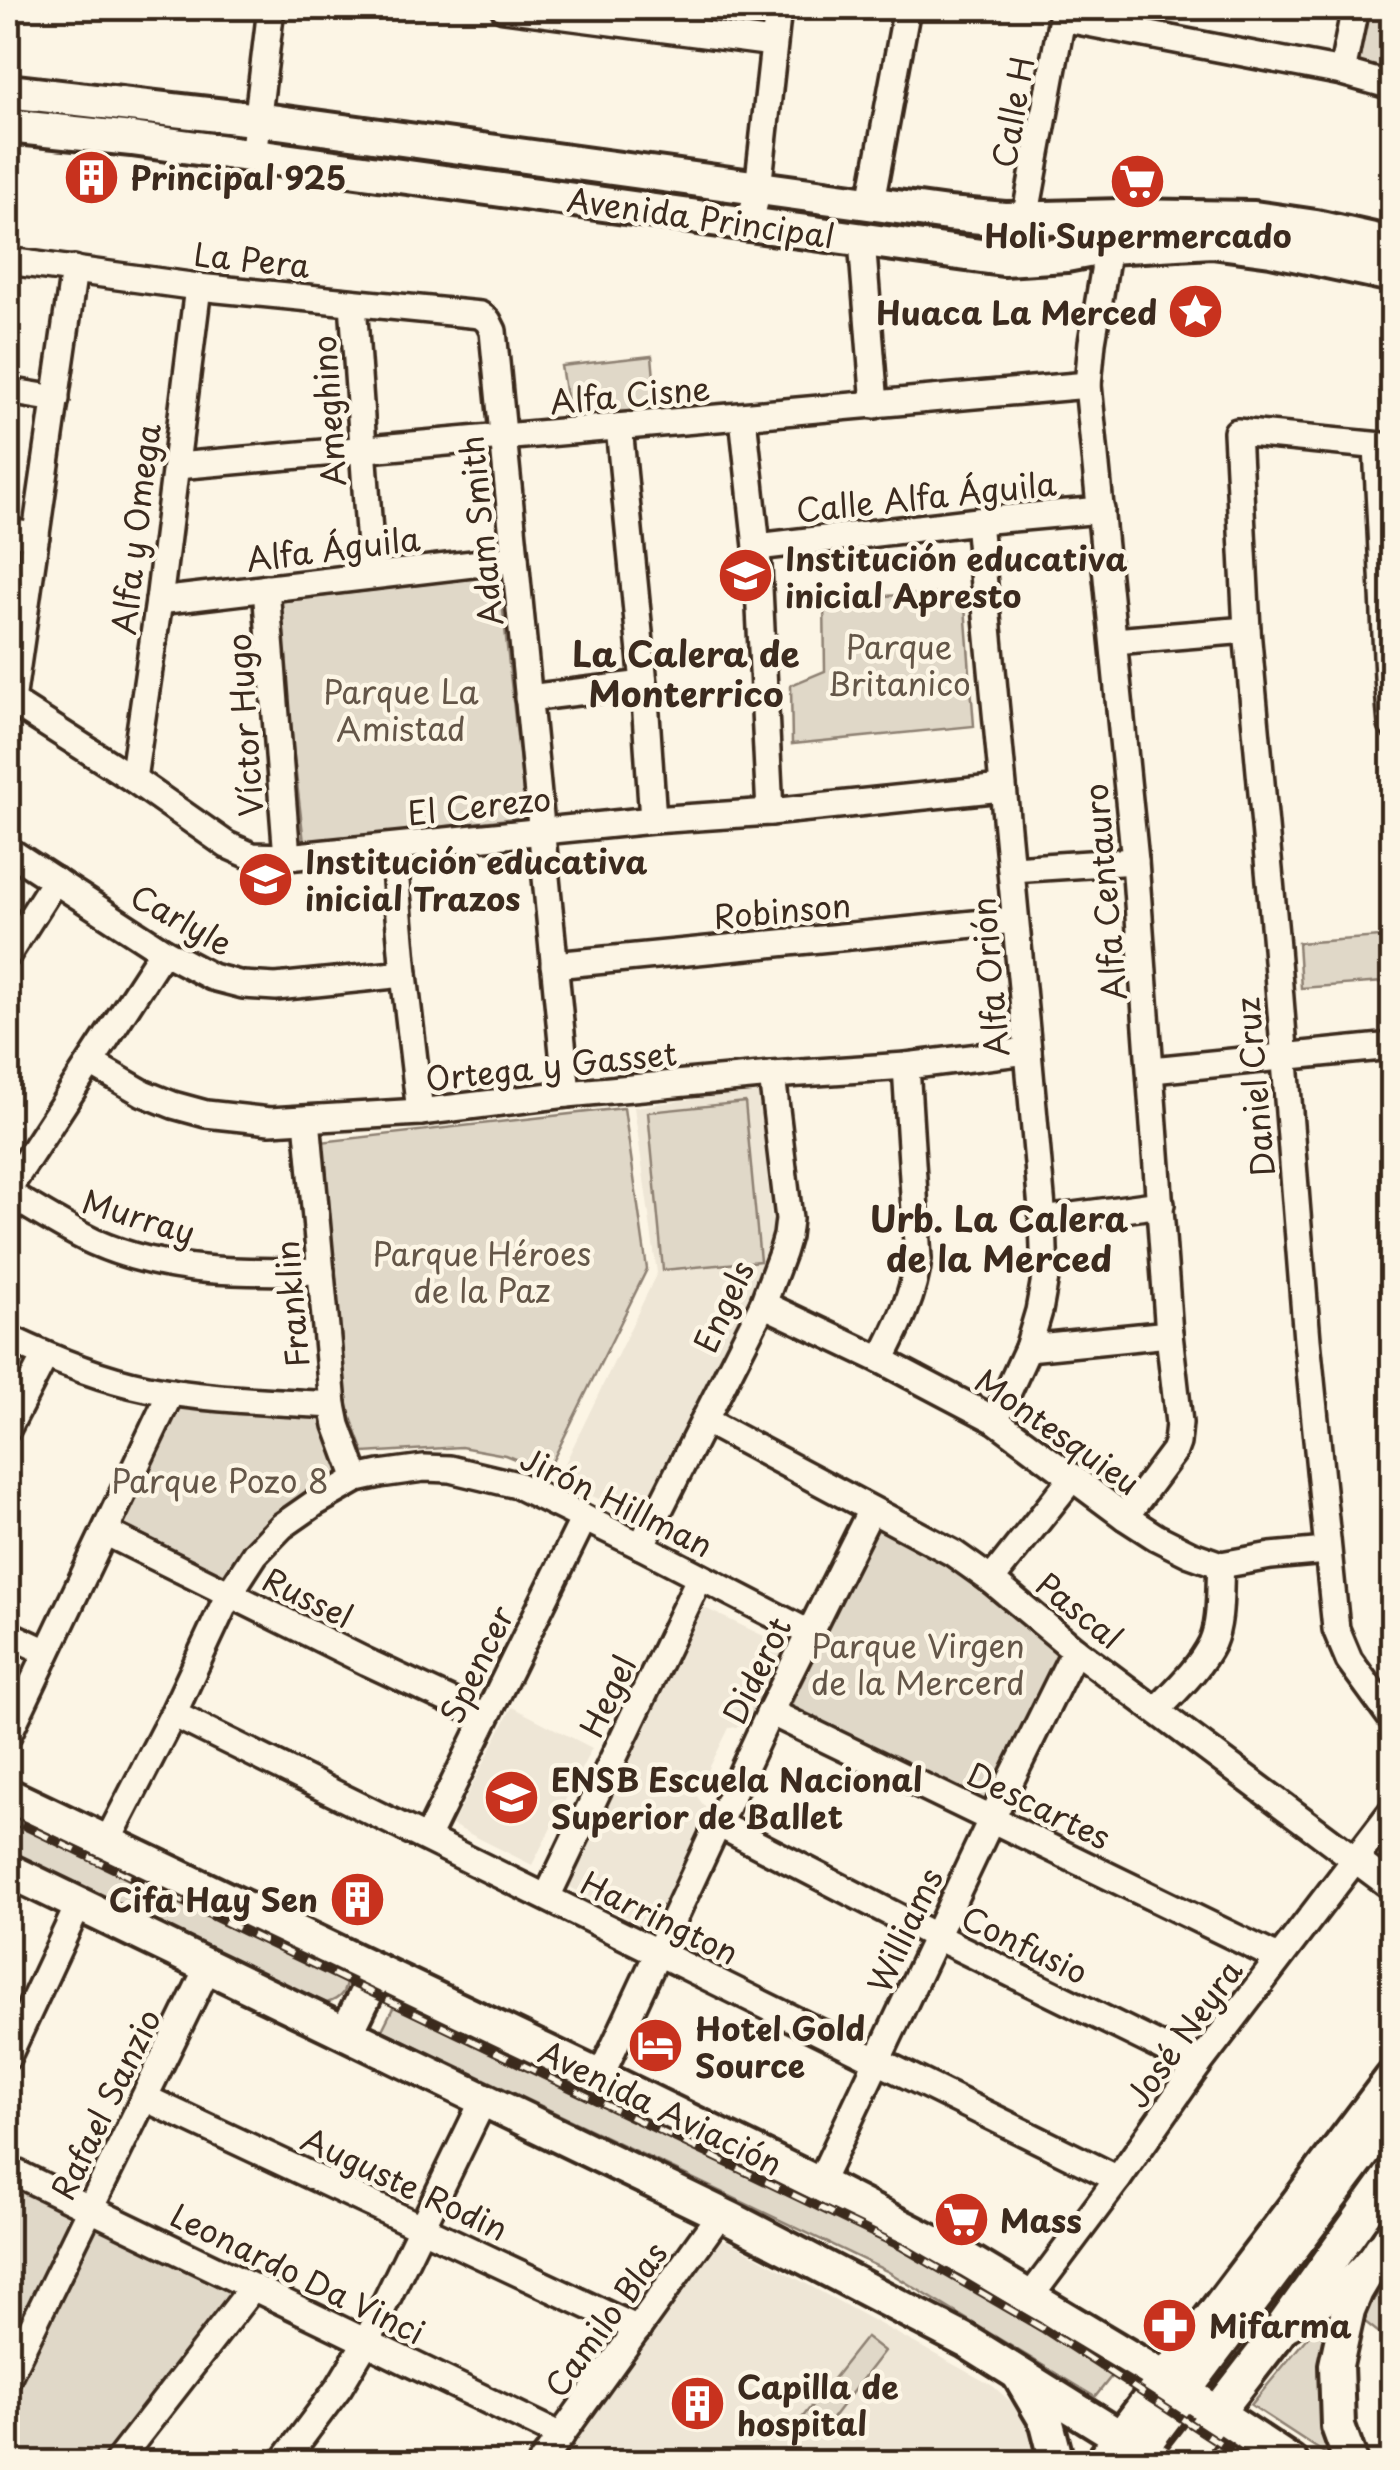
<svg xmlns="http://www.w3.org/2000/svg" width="1400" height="2470" viewBox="0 0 1400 2470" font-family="'Playpen Sans',sans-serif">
	<rect width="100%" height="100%" fill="#fcf5e5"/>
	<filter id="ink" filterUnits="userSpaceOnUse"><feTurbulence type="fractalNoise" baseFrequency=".01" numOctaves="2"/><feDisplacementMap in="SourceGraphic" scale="20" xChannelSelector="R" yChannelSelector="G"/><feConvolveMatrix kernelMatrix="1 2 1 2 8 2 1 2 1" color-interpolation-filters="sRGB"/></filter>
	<g filter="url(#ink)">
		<g fill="#eee6d6">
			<path d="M759 1090 774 1243 752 1305 638 1517 557 1480 657 1273 634 1107Z"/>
			<path d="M694 1603 785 1646 746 1726 729 1728 696 1795 708 1811 653 1930 562 1883Z"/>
			<path d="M512 1707 592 1748 532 1865 452 1825Z"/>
			<path d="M718 2240 728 2241 993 2386 1020 2410 1033 2439 1039 2462H560Z"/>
		</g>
		<g fill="#e0d8c8" stroke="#8e8173" stroke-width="2.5">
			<path d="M1365 8H1392V75L1354 65Z"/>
			<path d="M8 98 727 192 725 208 8 117Z"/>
			<path d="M783 202 1118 222 1108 235 1035 241 967 242 774 216Z"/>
			<path d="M652 356 657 410 569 415 561 366Z"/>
			<path d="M499 575 526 817 304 843 276 602Z"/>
			<path d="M964 593 974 726 792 744 791 685 825 671 824 598Z"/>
			<path d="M1380 937 1383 982 1301 988 1298 943Z"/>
			<path d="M745 1102 760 1261 663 1270 648 1112Z"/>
			<path d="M624 1108 647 1269 547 1472 505 1455 461 1447 364 1453 346 1404 320 1142Z"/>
			<path d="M180 1405 262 1414 324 1407 342 1471 313 1489 278 1520 229 1579 122 1524Z"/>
			<path d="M876 1526 951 1567 1058 1653 985 1804 789 1709Z"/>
			<path d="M8 1806 349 1970C345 1988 346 1997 327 2003L231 1961 8 1852Z"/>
			<path d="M400 1994 926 2254 1118 2368 1095 2397 887 2271 382 2030Z"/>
			<path d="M8 2184 74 2216 8 2353Z"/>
			<path d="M88 2223 232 2292 105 2462H8V2388Z"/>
			<path d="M1392 2266V2343L1360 2318 1378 2294 1374 2290Z"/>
			<path d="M1343 2294 1338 2462 1251 2405Z"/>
			<path d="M866 2337 884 2351 817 2438 798 2423Z"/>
		</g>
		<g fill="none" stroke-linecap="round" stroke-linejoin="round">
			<defs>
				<g id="minor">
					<path d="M504 8 773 43"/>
					<path d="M1342 72 1355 8"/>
					<path d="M253 157 271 8"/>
					<path d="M871 202 907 8"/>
					<path d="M1025 219 1062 18 1342 72 1392 86"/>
					<path d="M750 223 758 189 778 8"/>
					<path d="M862 240 875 405"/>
					<path d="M1108 247 1092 342 1088 385 1135 861 1169 1334 1179 1423 1177 1443 1174 1451 1125 1517"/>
					<path d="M8 261 198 287 480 315 488 321 493 331 567 1094"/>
					<path d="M353 303 372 575"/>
					<path d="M8 391 56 399"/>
					<path d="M743 417 757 547 770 812"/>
					<path d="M619 427 644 684 653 820"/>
					<path d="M1377 446 1388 677 1392 725"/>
					<path d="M1392 447 1237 432 1247 630 1275 935 1307 1340 1336 1629 1349 1660 1392 1719"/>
					<path d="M177 466 1088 385"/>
					<path d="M978 521 1028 1051 1043 1220 1045 1278 1039 1311 1028 1348 995 1420"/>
					<path d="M8 532 36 536"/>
					<path d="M757 547 978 521 1101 510"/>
					<path d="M266 588 287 857"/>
					<path d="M159 601 515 559"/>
					<path d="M1114 641 1247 630"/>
					<path d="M528 698 644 684"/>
					<path d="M8 699 133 779 227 845 252 856 287 857 653 820 770 812 1002 788"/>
					<path d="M8 709 12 701 74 269"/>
					<path d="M133 779 159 601 198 287"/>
					<path d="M393 847 404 974 420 1112"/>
					<path d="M8 850 163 951 212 977 243 985 276 987 404 974"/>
					<path d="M1012 869 1135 861"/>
					<path d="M8 954 55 880"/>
					<path d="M554 965 1015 920"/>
					<path d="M91 1063 143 1093 173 1105 206 1114 270 1121 420 1112 567 1094 772 1075 906 1066 1028 1051"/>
					<path d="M1152 1070 1392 1046"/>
					<path d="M307 1119 333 1405 337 1425 357 1479"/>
					<path d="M8 1189 163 951"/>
					<path d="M8 1193C36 1210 64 1228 94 1242 166 1274 244 1273 321 1271"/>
					<path d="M1043 1220 1161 1204"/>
					<path d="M763 1304 881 1360 995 1420 1125 1517 1156 1537 1190 1554 1221 1565 1271 1556 1326 1551"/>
					<path d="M8 1338C52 1359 98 1378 147 1388 208 1400 271 1401 333 1405"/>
					<path d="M1028 1348 1169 1334"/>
					<path d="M881 1360C898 1327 914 1295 918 1259L906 1066"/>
					<path d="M704 1420 953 1553 991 1580 1075 1650 1392 1887"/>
					<path d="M8 1428 45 1356"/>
					<path d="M105 1532 367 1662 485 1717"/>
					<path d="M641 1546 763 1304 782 1253 787 1236 789 1219 772 1075"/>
					<path d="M991 1580 1073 1477"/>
					<path d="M8 1634 47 1652"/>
					<path d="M1157 1710C1176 1690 1199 1669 1212 1643 1222 1620 1219 1589 1221 1565"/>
					<path d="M770 1712 1278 1958"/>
					<path d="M173 1714 1118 2179"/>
					<path d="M8 1735 171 1392"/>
					<path d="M718 1824 937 1937 1198 2065"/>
					<path d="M427 1838 584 1518"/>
					<path d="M107 1842 173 1714 229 1594 255 1554 282 1526 315 1503 357 1479 380 1474 424 1468 450 1469 517 1485 641 1546 811 1634"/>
					<path d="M547 1897 700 1577"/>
					<path d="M8 2056 78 1906"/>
					<path d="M600 2077 770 1712 871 1510"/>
					<path d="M145 2098 638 2329"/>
					<path d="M8 2169 561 2436"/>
					<path d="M819 2184 992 1818 1075 1650"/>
					<path d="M1030 2297 1118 2179 1198 2065 1392 1811"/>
					<path d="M1290 2327C1329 2298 1369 2270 1392 2228"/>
					<path d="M8 2377 208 1967"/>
					<path d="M117 2462 253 2287"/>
					<path d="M283 2462 339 2387 366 2342 484 2099"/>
					<path d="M542 2462 720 2214"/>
				</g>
				<g id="major">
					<path d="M8 91 278 122 948 214 1005 219 1122 216 1254 218 1316 227 1392 244"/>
					<path d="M8 126 132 139 1003 259 1066 255 1108 247 1212 241 1271 249 1392 275"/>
					<path d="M8 1795 600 2077 819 2184 969 2261 1164 2378 1291 2462"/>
					<path d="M8 1870 733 2220 966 2341 1160 2462"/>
					<path d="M347 2032 377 1971"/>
					<path d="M1020 2377 1047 2423 1057 2462"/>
					<path d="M1102 2462 1392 2078"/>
					<path d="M1131 2462 1387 2122"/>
					<path d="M1179 2462 1274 2339 1392 2174"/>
					<path d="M1351 2462 1338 2426 1336 2365 1348 2310 1356 2291 1381 2249"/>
				</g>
			</defs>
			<use href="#minor" stroke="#3b2a1e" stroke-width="32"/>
			<use href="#major" stroke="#3b2a1e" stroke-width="40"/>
			<use href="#minor" stroke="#fcf5e5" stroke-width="25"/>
			<use href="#major" stroke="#fcf5e5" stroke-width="32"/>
			<defs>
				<path id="rail" d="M8 1818 902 2247 1042 2328 1249 2462"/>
			</defs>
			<use href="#rail" stroke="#3b2a1e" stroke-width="9"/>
			<use href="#rail" stroke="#fcf5e5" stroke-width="5" stroke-dasharray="15" stroke-linecap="butt"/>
		</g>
	</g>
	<defs>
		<symbol id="building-disc" viewBox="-11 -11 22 22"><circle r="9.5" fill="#c8321e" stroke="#fcf5e5"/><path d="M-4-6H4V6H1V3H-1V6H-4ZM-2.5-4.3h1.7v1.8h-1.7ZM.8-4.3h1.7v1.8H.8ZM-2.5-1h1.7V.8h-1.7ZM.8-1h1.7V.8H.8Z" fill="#fff"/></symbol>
		<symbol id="supermarket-disc" viewBox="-11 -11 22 22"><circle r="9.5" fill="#c8321e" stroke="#fcf5e5"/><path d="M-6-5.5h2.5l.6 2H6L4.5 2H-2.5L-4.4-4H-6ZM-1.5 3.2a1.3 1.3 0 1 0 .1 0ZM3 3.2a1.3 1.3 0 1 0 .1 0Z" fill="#fff"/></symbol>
		<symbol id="sight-disc" viewBox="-11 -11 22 22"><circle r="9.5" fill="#c8321e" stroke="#fcf5e5"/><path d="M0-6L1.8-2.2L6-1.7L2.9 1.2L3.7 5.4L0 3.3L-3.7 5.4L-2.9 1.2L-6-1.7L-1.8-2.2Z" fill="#fff"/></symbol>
		<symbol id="school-disc" viewBox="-11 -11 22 22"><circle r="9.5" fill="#c8321e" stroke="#fcf5e5"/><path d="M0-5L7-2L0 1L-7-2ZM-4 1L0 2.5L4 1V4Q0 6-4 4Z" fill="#fff"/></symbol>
		<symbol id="hotel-disc" viewBox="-11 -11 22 22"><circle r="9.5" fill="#c8321e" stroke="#fcf5e5"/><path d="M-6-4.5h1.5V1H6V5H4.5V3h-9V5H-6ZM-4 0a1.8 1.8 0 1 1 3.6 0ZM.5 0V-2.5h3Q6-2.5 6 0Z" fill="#fff"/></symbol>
		<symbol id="pharmacy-disc" viewBox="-11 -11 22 22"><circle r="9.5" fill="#c8321e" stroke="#fcf5e5"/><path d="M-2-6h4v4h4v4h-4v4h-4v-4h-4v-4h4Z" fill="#fff"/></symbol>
	</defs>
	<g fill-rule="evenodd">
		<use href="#building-disc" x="60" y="146" width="63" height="63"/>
		<use href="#supermarket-disc" x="1106" y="150" width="63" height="63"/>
		<use href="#sight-disc" x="1164" y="280" width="63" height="63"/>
		<use href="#school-disc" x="714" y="544" width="63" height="63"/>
		<use href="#school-disc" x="234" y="848" width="63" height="63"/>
		<use href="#school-disc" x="480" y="1766" width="63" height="63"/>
		<use href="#building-disc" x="326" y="1868" width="63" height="63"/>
		<use href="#hotel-disc" x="624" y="2014" width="63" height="63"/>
		<use href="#supermarket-disc" x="930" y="2188" width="63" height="63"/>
		<use href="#pharmacy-disc" x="1138" y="2294" width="63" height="63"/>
		<use href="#building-disc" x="666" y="2372" width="63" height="63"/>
	</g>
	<g text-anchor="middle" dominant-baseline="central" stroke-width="9" stroke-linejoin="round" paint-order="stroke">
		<g font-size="32" fill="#3b2a1e" stroke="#fcf5e5">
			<text transform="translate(1012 112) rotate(-80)">Calle H</text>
			<text transform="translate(701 217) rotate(8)">Avenida Principal</text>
			<text transform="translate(252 259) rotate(6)">La Pera</text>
			<text transform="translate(630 394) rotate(-5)">Alfa Cisne</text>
			<text transform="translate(328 411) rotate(-94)">Ameghino</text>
			<text transform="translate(926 496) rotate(-6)">Calle Alfa Águila</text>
			<text transform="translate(135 529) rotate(-83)">Alfa y Omega</text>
			<text transform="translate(480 531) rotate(-96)">Adam Smith</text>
			<text transform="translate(333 548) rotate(-7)">Alfa Águila</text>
			<text transform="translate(244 725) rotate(-94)">Víctor Hugo</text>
			<text transform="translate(479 805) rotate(-6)">El Cerezo</text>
			<text transform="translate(1104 892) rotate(-95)">Alfa Centauro</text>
			<text transform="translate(782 910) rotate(-5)">Robinson</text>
			<text transform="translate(182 919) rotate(29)">Carlyle</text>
			<text transform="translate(989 977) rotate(-95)">Alfa Orión</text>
			<text transform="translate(551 1065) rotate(-6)">Ortega y Gasset</text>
			<text transform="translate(1254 1087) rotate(-95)">Daniel Cruz</text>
			<text transform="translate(139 1216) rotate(17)">Murray</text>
			<text transform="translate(291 1304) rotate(-95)">Franklin</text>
			<text transform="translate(723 1306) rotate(-65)">Engels</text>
			<text transform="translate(1058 1431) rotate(35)">Montesquieu</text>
			<text transform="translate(617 1501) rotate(26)">Jirón Hillman</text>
			<text transform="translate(308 1597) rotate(26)">Russel</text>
			<text transform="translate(1080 1610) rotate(39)">Pascal</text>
			<text transform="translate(476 1664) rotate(-64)">Spencer</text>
			<text transform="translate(756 1670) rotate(-64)">Diderot</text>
			<text transform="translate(607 1696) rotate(-64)">Hegel</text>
			<text transform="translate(1039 1805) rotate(26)">Descartes</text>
			<text transform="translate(660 1917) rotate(26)">Harrington</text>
			<text transform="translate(904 1930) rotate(-65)">Williams</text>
			<text transform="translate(1025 1944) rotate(26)">Confusio</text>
			<text transform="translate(1183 2033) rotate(-54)">José Neyra</text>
			<text transform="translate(105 2104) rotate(-64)">Rafael Sanzio</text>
			<text transform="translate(661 2107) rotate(26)">Avenida Aviación</text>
			<text transform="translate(405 2183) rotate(25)">Auguste Rodin</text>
			<text transform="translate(298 2273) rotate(26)">Leonardo Da Vinci</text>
			<text transform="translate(605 2319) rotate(-54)">Camilo Blas</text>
		</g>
		<g font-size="32" font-weight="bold" fill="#3b2a1e" stroke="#fcf5e5" text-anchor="start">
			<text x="130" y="177">Principal 925</text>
			<text x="1138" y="235" text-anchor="middle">Holi Supermercado</text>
			<text x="1157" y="312" text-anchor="end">Huaca La Merced</text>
			<text x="785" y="558">Institución educativa<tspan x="785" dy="37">inicial Apresto</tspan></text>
			<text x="305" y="861">Institución educativa<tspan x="305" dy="37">inicial Trazos</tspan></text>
			<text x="551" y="1779">ENSB Escuela Nacional<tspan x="551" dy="37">Superior de Ballet</tspan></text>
			<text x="318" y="1899" text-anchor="end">Cifa Hay Sen</text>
			<text x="695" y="2028">Hotel Gold<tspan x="695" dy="37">Source</tspan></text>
			<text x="1000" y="2220">Mass</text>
			<text x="1209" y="2325">Mifarma</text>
			<text x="737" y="2386">Capilla de<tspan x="737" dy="37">hospital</tspan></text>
		</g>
		<g font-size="32" fill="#645648" stroke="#fcf5e5">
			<text x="899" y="646">Parque<tspan x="899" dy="37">Britanico</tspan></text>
			<text x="401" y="691">Parque La<tspan x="401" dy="37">Amistad</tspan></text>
			<text x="482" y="1253">Parque Héroes<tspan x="482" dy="37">de la Paz</tspan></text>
			<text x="220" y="1480">Parque Pozo 8</text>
			<text x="918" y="1645">Parque Virgen<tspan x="918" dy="37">de la Mercerd</tspan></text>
		</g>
		<g font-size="35" font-weight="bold" fill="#3b2a1e" stroke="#fcf5e5">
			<text x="686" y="652">La Calera de<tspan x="686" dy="40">Monterrico</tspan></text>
			<text x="999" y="1217">Urb. La Calera<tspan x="999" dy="40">de la Merced</tspan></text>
		</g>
	</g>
	<rect width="1400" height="2470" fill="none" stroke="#fcf5e5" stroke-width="40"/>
	<rect x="20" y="20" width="1360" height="2430" fill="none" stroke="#3b2a1e" stroke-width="4" filter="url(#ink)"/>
</svg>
